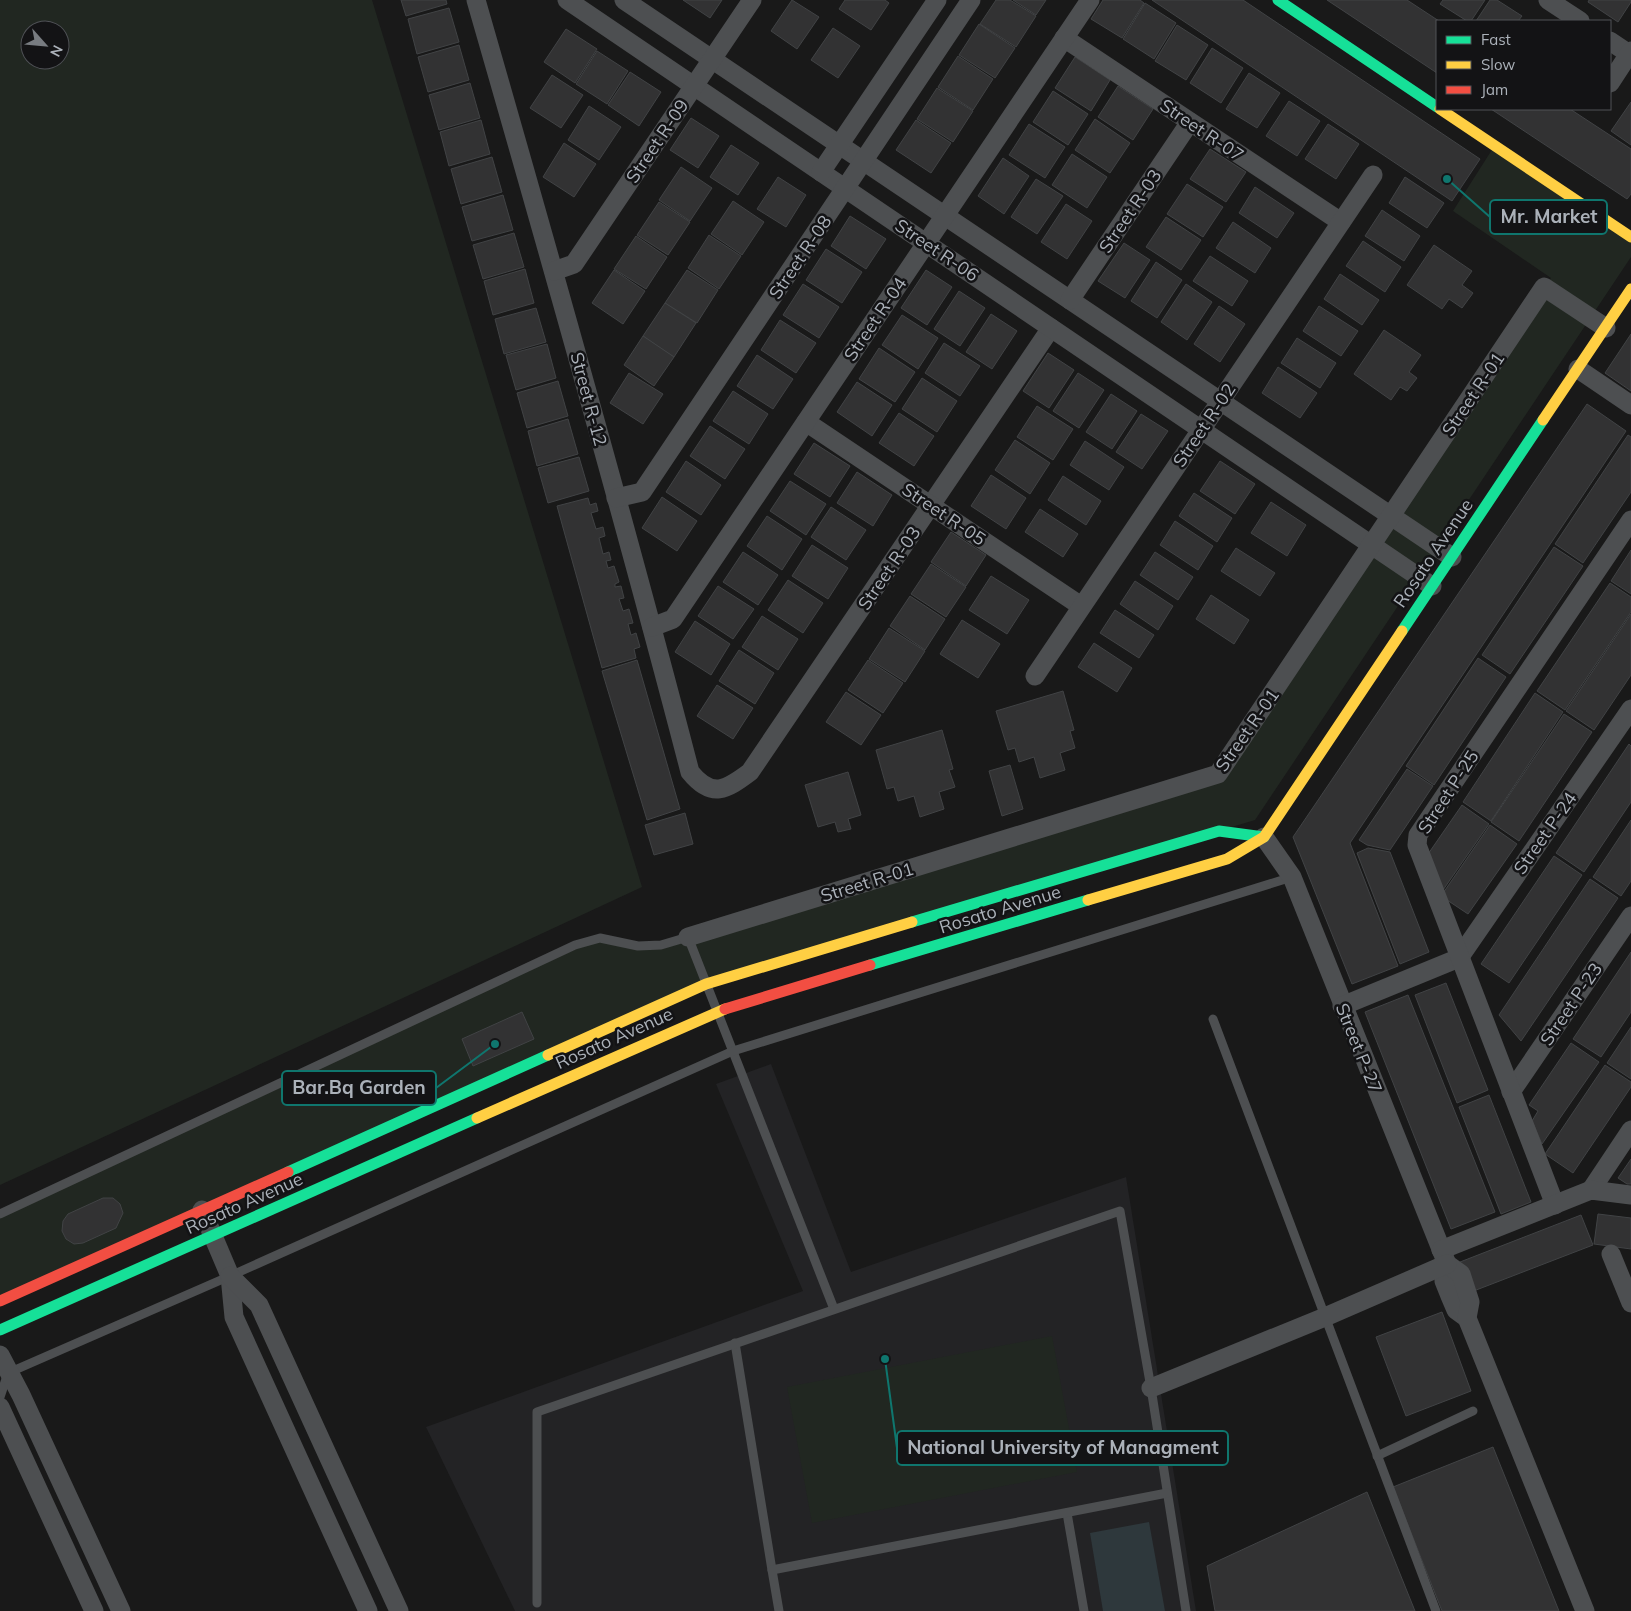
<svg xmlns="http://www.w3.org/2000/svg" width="1631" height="1611" viewBox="0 0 1631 1611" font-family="Mulish,sans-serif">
	<rect width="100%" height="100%" fill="#191919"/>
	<path fill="#232325" d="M771 1064 851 1272 1126 1177 1196 1611H515L426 1427 803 1291 716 1084Z"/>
	<g fill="#212721" fill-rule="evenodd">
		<path d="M0 0H372L642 887 0 1185ZM30 30H60V60H30Z"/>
		<path d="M1495 145 1631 237V257L1255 820 706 984 0 1301V1214L600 938 661 945 1218 774 1551 278 1453 211Z"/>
		<path d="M1052 1336 1077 1472 812 1523 787 1387Z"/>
	</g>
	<path fill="#2e383c" d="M1149 1522 1165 1611H1103L1090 1533Z"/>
	<g fill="#323233" stroke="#414345">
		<path d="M401 0H446L447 4 406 16Z"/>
		<path d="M683 0H722L710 18Z"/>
		<path d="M792 0 819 17 797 49 771 31Z"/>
		<path d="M845 0H885L889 3 871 30 839 9Z"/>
		<path d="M996 0H1010L1036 16 1016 47 980 24Z"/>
		<path d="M1013 0H1046L1036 15Z"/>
		<path d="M1103 0H1140L1144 3 1122 38 1091 19Z"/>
		<path d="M1152 0H1243L1480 159 1452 201Z"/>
		<path d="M1327 0H1407L1439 21H1437V73Z"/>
		<path d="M1443 0H1485L1471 21H1467L1440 4Z"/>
		<path d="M1490 0H1497L1522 16 1518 21H1476Z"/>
		<path d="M1589 0H1631V2L1618 22 1588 2Z"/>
		<path d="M1145 3 1176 23 1154 59 1123 39Z"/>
		<path d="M449 8 459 42 417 54 408 19Z"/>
		<path d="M979 24 1015 48 995 78 959 55Z"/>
		<path d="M1177 25 1208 45 1186 80 1155 61Z"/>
		<path d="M833 28 860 46 838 78 811 60Z"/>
		<path d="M566 29 597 49 575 83 544 62Z"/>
		<path d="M459 45 469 80 428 92 418 57Z"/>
		<path d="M1212 48 1243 68 1221 103 1190 83Z"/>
		<path d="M597 51 628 71 607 104 576 84Z"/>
		<path d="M958 56 993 79 973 110 938 87Z"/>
		<path d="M1075 57 1110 80 1091 111 1055 88Z"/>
		<path d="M630 72 661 92 639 126 608 105Z"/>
		<path d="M1249 73 1280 93 1257 128 1226 109Z"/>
		<path d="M552 75 583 95 561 128 530 108Z"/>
		<path d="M470 83 480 118 439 130 429 95Z"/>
		<path d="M1118 86 1153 109 1133 140 1098 117Z"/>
		<path d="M937 88 973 111 953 142 917 119Z"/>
		<path d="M1053 91 1088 114 1068 145 1033 122Z"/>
		<path d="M1289 101 1320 121 1297 156 1266 136Z"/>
		<path d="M1631 102V145L1611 131Z"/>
		<path d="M589 106 621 127 599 160 568 140Z"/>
		<path d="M1491 109H1570L1631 149V194L1627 199Z"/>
		<path d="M691 118 719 136 698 168 670 150Z"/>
		<path d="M1095 119 1130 143 1110 173 1075 150Z"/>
		<path d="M481 120 490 154 449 166 440 132Z"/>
		<path d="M916 120 951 143 931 173 896 150Z"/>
		<path d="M1029 124 1065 147 1045 178 1009 155Z"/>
		<path d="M1328 124 1359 144 1336 179 1305 159Z"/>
		<path d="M564 143 596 164 574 197 543 177Z"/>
		<path d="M731 145 759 163 738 195 710 177Z"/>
		<path d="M1210 149 1246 172 1226 202 1190 179Z"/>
		<path d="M1072 154 1107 177 1087 208 1052 185Z"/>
		<path d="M492 157 502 192 461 204 451 169Z"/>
		<path d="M1003 158 1029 176 1004 214 978 196Z"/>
		<path d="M681 167 712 188 690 221 659 200Z"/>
		<path d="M778 177 806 195 786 227 757 209Z"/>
		<path d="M1405 177 1444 203 1427 228 1389 203Z"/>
		<path d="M1036 179 1063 196 1037 234 1011 217Z"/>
		<path d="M1187 184 1223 207 1203 237 1167 214Z"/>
		<path d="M1255 187 1294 213 1277 238 1239 213Z"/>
		<path d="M503 195 513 230 472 241 462 207Z"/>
		<path d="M733 201 764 222 742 255 711 234Z"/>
		<path d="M659 202 690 222 668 255 637 235Z"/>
		<path d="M1066 204 1092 221 1067 259 1041 242Z"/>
		<path d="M1382 210 1420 236 1404 261 1365 236Z"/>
		<path d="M850 216 886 239 866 269 831 246Z"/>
		<path d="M1166 217 1201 240 1181 270 1146 247Z"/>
		<path d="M1233 222 1271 248 1255 273 1216 248Z"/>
		<path d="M514 233 524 267 483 279 473 245Z"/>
		<path d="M709 235 741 256 719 289 688 268Z"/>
		<path d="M636 236 667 257 646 289 614 269Z"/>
		<path d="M1363 241 1401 267 1385 292 1346 266Z"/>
		<path d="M1124 243 1150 260 1125 298 1098 281Z"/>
		<path d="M1434 245 1472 271 1462 285 1473 293 1462 308 1449 299 1442 309 1407 285Z"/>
		<path d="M826 249 862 272 842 303 806 280Z"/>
		<path d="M1210 256 1248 281 1232 306 1193 281Z"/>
		<path d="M1156 262 1182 280 1157 318 1131 301Z"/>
		<path d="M525 269 534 303 493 315 484 281Z"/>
		<path d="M614 270 645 291 623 324 592 303Z"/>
		<path d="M687 270 718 290 697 323 665 303Z"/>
		<path d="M926 270 952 287 927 325 901 308Z"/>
		<path d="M1340 274 1379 300 1362 325 1324 299Z"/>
		<path d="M803 284 839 307 819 338 783 315Z"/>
		<path d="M1186 284 1212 302 1187 340 1161 322Z"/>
		<path d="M959 291 985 308 960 346 934 329Z"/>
		<path d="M665 303 696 323 674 357 643 336Z"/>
		<path d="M1219 306 1245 324 1220 362 1194 344Z"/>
		<path d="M1319 306 1358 331 1341 356 1303 331Z"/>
		<path d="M536 308 546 342 504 354 495 319Z"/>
		<path d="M991 314 1017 331 992 369 966 352Z"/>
		<path d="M902 315 938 338 918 369 882 345Z"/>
		<path d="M780 320 816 343 796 373 761 350Z"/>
		<path d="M1384 330 1421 355 1409 372 1417 378 1407 391 1400 387 1391 400 1354 374Z"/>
		<path d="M1631 334V391L1605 373Z"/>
		<path d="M643 336 674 357 654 386 624 365Z"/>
		<path d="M1297 338 1336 363 1320 388 1281 363Z"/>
		<path d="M944 343 980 366 960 396 925 373Z"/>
		<path d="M547 344 556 378 516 390 506 355Z"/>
		<path d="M879 348 915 372 895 402 859 379Z"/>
		<path d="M1048 353 1074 370 1049 408 1023 391Z"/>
		<path d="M757 355 793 379 773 409 737 386Z"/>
		<path d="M1278 367 1317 393 1300 418 1262 393Z"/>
		<path d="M629 373 663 394 643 424 610 403Z"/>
		<path d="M1078 373 1104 390 1079 428 1053 411Z"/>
		<path d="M922 378 957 401 937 432 902 409Z"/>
		<path d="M558 381 568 416 527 428 517 393Z"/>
		<path d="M857 382 892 405 872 436 837 412Z"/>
		<path d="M733 391 768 414 749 444 713 421Z"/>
		<path d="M1111 394 1137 411 1112 449 1086 432Z"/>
		<path d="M1587 404 1626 431 1350 843 1398 966 1352 984 1293 837Z"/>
		<path d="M1037 406 1073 429 1053 460 1017 437Z"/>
		<path d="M899 413 934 436 914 466 879 443Z"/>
		<path d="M1141 414 1168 431 1142 469 1116 452Z"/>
		<path d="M568 419 578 454 537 466 528 431Z"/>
		<path d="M710 426 745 449 725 479 690 456Z"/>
		<path d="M1628 435 1631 437V492L1583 563 1555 544Z"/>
		<path d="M1015 440 1050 463 1030 494 995 470Z"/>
		<path d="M1085 441 1124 467 1109 490 1070 465Z"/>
		<path d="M814 443 850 466 830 497 794 474Z"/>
		<path d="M579 457 589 491 548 503 538 468Z"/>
		<path d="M686 461 721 485 701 515 666 492Z"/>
		<path d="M1220 461 1255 484 1235 514 1200 491Z"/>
		<path d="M857 472 892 495 873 526 837 503Z"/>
		<path d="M991 475 1026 498 1006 529 971 506Z"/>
		<path d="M1063 476 1101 501 1086 525 1048 500Z"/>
		<path d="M790 481 826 504 806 535 770 511Z"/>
		<path d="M1194 493 1232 518 1217 542 1179 516Z"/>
		<path d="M662 497 697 521 677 551 642 528Z"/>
		<path d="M588 498 590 505 596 503 598 511 591 513 596 529 603 527 605 536 599 538 603 554 609 552 611 560 606 561 608 568 614 566 619 582 615 584V587L621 586 624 598 619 599 623 611 629 609 633 623 628 624 631 635 636 633 640 647 634 649 636 658 602 668 557 506Z"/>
		<path d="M1271 502 1306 525 1287 556 1251 533Z"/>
		<path d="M831 507 866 530 846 560 811 537Z"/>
		<path d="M1040 509 1078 534 1063 557 1025 532Z"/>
		<path d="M767 516 802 539 782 570 747 546Z"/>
		<path d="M1175 521 1213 546 1198 570 1160 545Z"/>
		<path d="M951 532 986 555 966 586 931 562Z"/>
		<path d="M812 545 848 568 828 599 792 576Z"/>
		<path d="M1554 547 1583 566 1510 674 1482 655Z"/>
		<path d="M1236 548 1275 573 1260 596 1221 571Z"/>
		<path d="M1631 550V594L1611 581Z"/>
		<path d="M743 552 778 575 758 605 723 582Z"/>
		<path d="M1155 552 1193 577 1178 600 1140 575Z"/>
		<path d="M931 564 966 587 946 617 911 594Z"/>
		<path d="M991 576 1029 600 1007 634 969 610Z"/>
		<path d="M788 580 823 603 803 633 768 610Z"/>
		<path d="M1135 581 1173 606 1158 630 1120 604Z"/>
		<path d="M1610 583 1631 597V612L1565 710 1537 691Z"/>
		<path d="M718 586 754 609 733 639 698 616Z"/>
		<path d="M1211 595 1249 620 1234 644 1196 619Z"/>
		<path d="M910 596 945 619 925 650 890 626Z"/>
		<path d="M1115 610 1154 635 1139 658 1100 633Z"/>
		<path d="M1631 614V675L1594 730 1566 711Z"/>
		<path d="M762 616 798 639 778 670 742 647Z"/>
		<path d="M962 620 1000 644 978 678 940 654Z"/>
		<path d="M695 621 730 644 711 675 675 652Z"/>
		<path d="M889 628 925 651 905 682 869 659Z"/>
		<path d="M1094 643 1132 668 1117 692 1078 667Z"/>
		<path d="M739 650 774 673 755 704 719 681Z"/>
		<path d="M1478 658 1506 677 1434 785 1406 766Z"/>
		<path d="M637 660 680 809 647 820 602 671Z"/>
		<path d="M868 660 903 683 883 713 848 690Z"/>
		<path d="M717 685 753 708 733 739 697 716Z"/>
		<path d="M1063 691 1074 730 1070 731 1075 748 1060 753 1065 770 1040 778 1034 757 1019 762 1015 748 1008 750 996 711Z"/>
		<path d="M846 692 881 715 861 745 826 722Z"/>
		<path d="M1535 693 1563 712 1491 821 1463 802Z"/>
		<path d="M1564 714 1592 732 1519 841 1491 822Z"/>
		<path d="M942 730 953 769 949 770 955 787 939 792 944 809 920 817 914 796 898 801 894 787 887 789 876 750Z"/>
		<path d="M1629 744 1631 746V802L1584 872 1556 853Z"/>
		<path d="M1010 765 1023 809 1002 816 989 771Z"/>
		<path d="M1407 769 1433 786 1390 850 1367 845 1359 840Z"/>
		<path d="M848 772 861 815 848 819 851 829 838 832 835 822 818 827 805 785Z"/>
		<path d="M1462 805 1489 824 1443 890 1426 857Z"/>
		<path d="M685 813 693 844 654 855 645 825Z"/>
		<path d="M1631 820V881L1621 896 1593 877Z"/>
		<path d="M1490 825 1517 844 1468 914 1441 896Z"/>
		<path d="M1368 848 1390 852 1429 952 1400 964 1357 853Z"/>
		<path d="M1554 856 1582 875 1509 983 1481 964Z"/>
		<path d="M1590 879 1618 898 1521 1041 1499 1015Z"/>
		<path d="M1631 952V1012L1601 1057 1573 1039Z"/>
		<path d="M1446 983 1488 1090 1457 1103 1415 995Z"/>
		<path d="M1408 995 1495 1212 1451 1229 1365 1012Z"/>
		<path d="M522 1012 534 1039 473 1066 462 1039Z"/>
		<path d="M1631 1027V1079L1607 1063Z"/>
		<path d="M1571 1043 1599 1062 1542 1144 1532 1121 1538 1111 1529 1105Z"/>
		<path d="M1605 1065 1631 1082V1087L1573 1173 1545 1154Z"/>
		<path d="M1489 1095 1531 1202 1501 1214 1459 1107Z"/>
		<path d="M1631 1159V1184H1627L1618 1178Z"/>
		<path d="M103 1198H113L120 1204 123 1213 116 1228 83 1243 74 1244 66 1239 62 1231 63 1221 68 1214Z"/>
		<path d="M1598 1214 1631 1218V1249L1594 1244Z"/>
		<path d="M1581 1215 1593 1245 1471 1292 1460 1262Z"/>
		<path d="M1442 1312 1471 1391 1406 1416 1376 1337Z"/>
		<path d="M1493 1447 1559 1611H1442L1393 1487Z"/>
		<path d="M1367 1492 1415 1611H1215L1207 1566Z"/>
	</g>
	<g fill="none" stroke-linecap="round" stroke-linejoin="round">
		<g stroke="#4d4f51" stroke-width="9">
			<path d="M1213 1019 1436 1611"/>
			<path d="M0 1214 575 945 600 938 638 946 661 945 688 937 834 1309"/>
			<path d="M735 1343 772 1570"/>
			<path d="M0 1397 8 1373 230 1276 733 1051 1292 877"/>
			<path d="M1377 1456 1473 1411"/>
			<path d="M1067 1513 1084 1611"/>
			<path d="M537 1603V1412L1120 1211 1151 1388 1186 1611"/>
			<path d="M779 1611 772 1570 1167 1493"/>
		</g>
		<g stroke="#4d4f51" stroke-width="19">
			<path d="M476 0C550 257 623 514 690 772 712 799 726 790 750 772L1051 328"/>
			<path d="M567 0 1432 586"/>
			<path d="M624 0 1452 557"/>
			<path d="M1548 0 1580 21"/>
			<path d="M1064 38 1341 222"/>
			<path d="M1610 41 1629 54"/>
			<path d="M1610 83 1631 51"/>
			<path d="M821 172 937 0"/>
			<path d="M554 271 574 264 752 0"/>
			<path d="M1070 300 1190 122"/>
			<path d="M1578 369 1631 405"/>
			<path d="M806 422 1081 606"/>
			<path d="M616 498 642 492 971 0"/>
			<path d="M652 627 673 619 1090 0"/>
			<path d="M1035 676 1373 175"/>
			<path d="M1264 837 1292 877 1447 1264 1444 1281 1450 1296 1456 1310 1467 1318"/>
			<path d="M688 937 1218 774 1544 287 1606 328"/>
			<path d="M1342 1006 1459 958 1631 709"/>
			<path d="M1511 1092 1631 916"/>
			<path d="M1591 1190 1631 1130"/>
			<path d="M1555 1205 1417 845 1418 835 1631 520"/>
			<path d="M202 1210 230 1276 234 1317 368 1611"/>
			<path d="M1441 1250 1591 1190 1631 1195"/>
			<path d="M1611 1254 1631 1303"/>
			<path d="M1447 1264 1461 1274 1470 1302 1467 1318 1585 1611"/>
			<path d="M230 1276 259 1305 399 1611"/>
			<path d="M0 1355 21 1395 121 1611"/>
			<path d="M1151 1388 1325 1317 1447 1264"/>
			<path d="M0 1407 94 1611"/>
		</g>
		<g stroke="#16e098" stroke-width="11">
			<path d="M1278 0 1437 107"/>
			<path d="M1402 631 1543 420"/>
			<path d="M912 922 1219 831 1264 837"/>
			<path d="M870 965 1088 900"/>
			<path d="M288 1172 548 1055"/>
			<path d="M0 1330 477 1118"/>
		</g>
		<g stroke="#ffcf43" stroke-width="11">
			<path d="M1440 109 1631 237"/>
			<path d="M1543 420 1631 289"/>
			<path d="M1088 900 1227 859 1264 837 1402 631"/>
			<path d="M548 1055 706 984 912 922"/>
			<path d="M477 1118 725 1009"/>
		</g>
		<g stroke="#f24e42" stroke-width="11">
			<path d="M725 1009 870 965"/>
			<path d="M0 1301 288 1172"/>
		</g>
	</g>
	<g text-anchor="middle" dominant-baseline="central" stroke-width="5" stroke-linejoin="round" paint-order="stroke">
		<g font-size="18" fill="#abb1b9" stroke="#131315">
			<text transform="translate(1202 130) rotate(34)">Street R-07</text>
			<text transform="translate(657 141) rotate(-56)">Street R-09</text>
			<text transform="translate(1130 211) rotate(-56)">Street R-03</text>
			<text transform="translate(937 250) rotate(34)">Street R-06</text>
			<text transform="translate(800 257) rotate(-56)">Street R-08</text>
			<text transform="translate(875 319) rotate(-56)">Street R-04</text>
			<text transform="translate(1473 394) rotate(-56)">Street R-01</text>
			<text transform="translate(589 399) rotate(75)">Street R-12</text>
			<text transform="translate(1204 425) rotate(-56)">Street R-02</text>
			<text transform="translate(944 514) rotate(34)">Street R-05</text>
			<text transform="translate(1433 553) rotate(-56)">Rosato Avenue</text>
			<text transform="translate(889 568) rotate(-56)">Street R-03</text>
			<text transform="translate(1247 730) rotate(-55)">Street R-01</text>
			<text transform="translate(1448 792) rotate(-57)">Street P-25</text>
			<text transform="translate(1545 833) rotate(-55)">Street P-24</text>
			<text transform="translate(867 882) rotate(-17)">Street R-01</text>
			<text transform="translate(1000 909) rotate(-17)">Rosato Avenue</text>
			<text transform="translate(1571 1004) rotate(-56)">Street P-23</text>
			<text transform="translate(614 1038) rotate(-24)">Rosato Avenue</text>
			<text transform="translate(1359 1048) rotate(68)">Street P-27</text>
			<text transform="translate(244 1203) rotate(-24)">Rosato Avenue</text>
		</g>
	</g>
	<path fill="none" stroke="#0f766e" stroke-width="2" d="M1447 179L1490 217M495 1044L436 1088M885 1359L897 1448"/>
	<g fill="#0f766e" stroke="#131315" stroke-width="2">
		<circle cx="1447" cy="179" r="5"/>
		<circle cx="495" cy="1044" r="5"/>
		<circle cx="885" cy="1359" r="5"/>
	</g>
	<g fill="#131315" stroke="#0f766e" stroke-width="2">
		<rect x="1490" y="200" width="117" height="34" rx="5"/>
		<rect x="282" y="1071" width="154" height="34" rx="5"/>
		<rect x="897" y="1431" width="331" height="34" rx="5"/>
	</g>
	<g font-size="19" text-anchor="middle" font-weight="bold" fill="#abb1b9">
		<text x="1549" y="223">Mr. Market</text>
		<text x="359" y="1094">Bar.Bq Garden</text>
		<text x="1063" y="1454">National University of Managment</text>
	</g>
	<rect x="1436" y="20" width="175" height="90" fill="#131315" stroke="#505257"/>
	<rect x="1446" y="36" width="25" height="8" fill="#16e098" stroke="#505257"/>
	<text x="1481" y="45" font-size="15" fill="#abb1b9">Fast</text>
	<rect x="1446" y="61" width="25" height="8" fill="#ffcf43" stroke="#505257"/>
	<text x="1481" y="70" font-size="15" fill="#abb1b9">Slow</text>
	<rect x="1446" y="86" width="25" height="8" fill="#f24e42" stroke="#505257"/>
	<text x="1481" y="95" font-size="15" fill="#abb1b9">Jam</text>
	<g transform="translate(45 45) rotate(117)"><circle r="24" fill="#131315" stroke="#505257"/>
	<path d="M0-4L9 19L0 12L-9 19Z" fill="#787c81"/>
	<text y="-8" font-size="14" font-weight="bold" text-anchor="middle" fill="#abb1b9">N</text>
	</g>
</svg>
